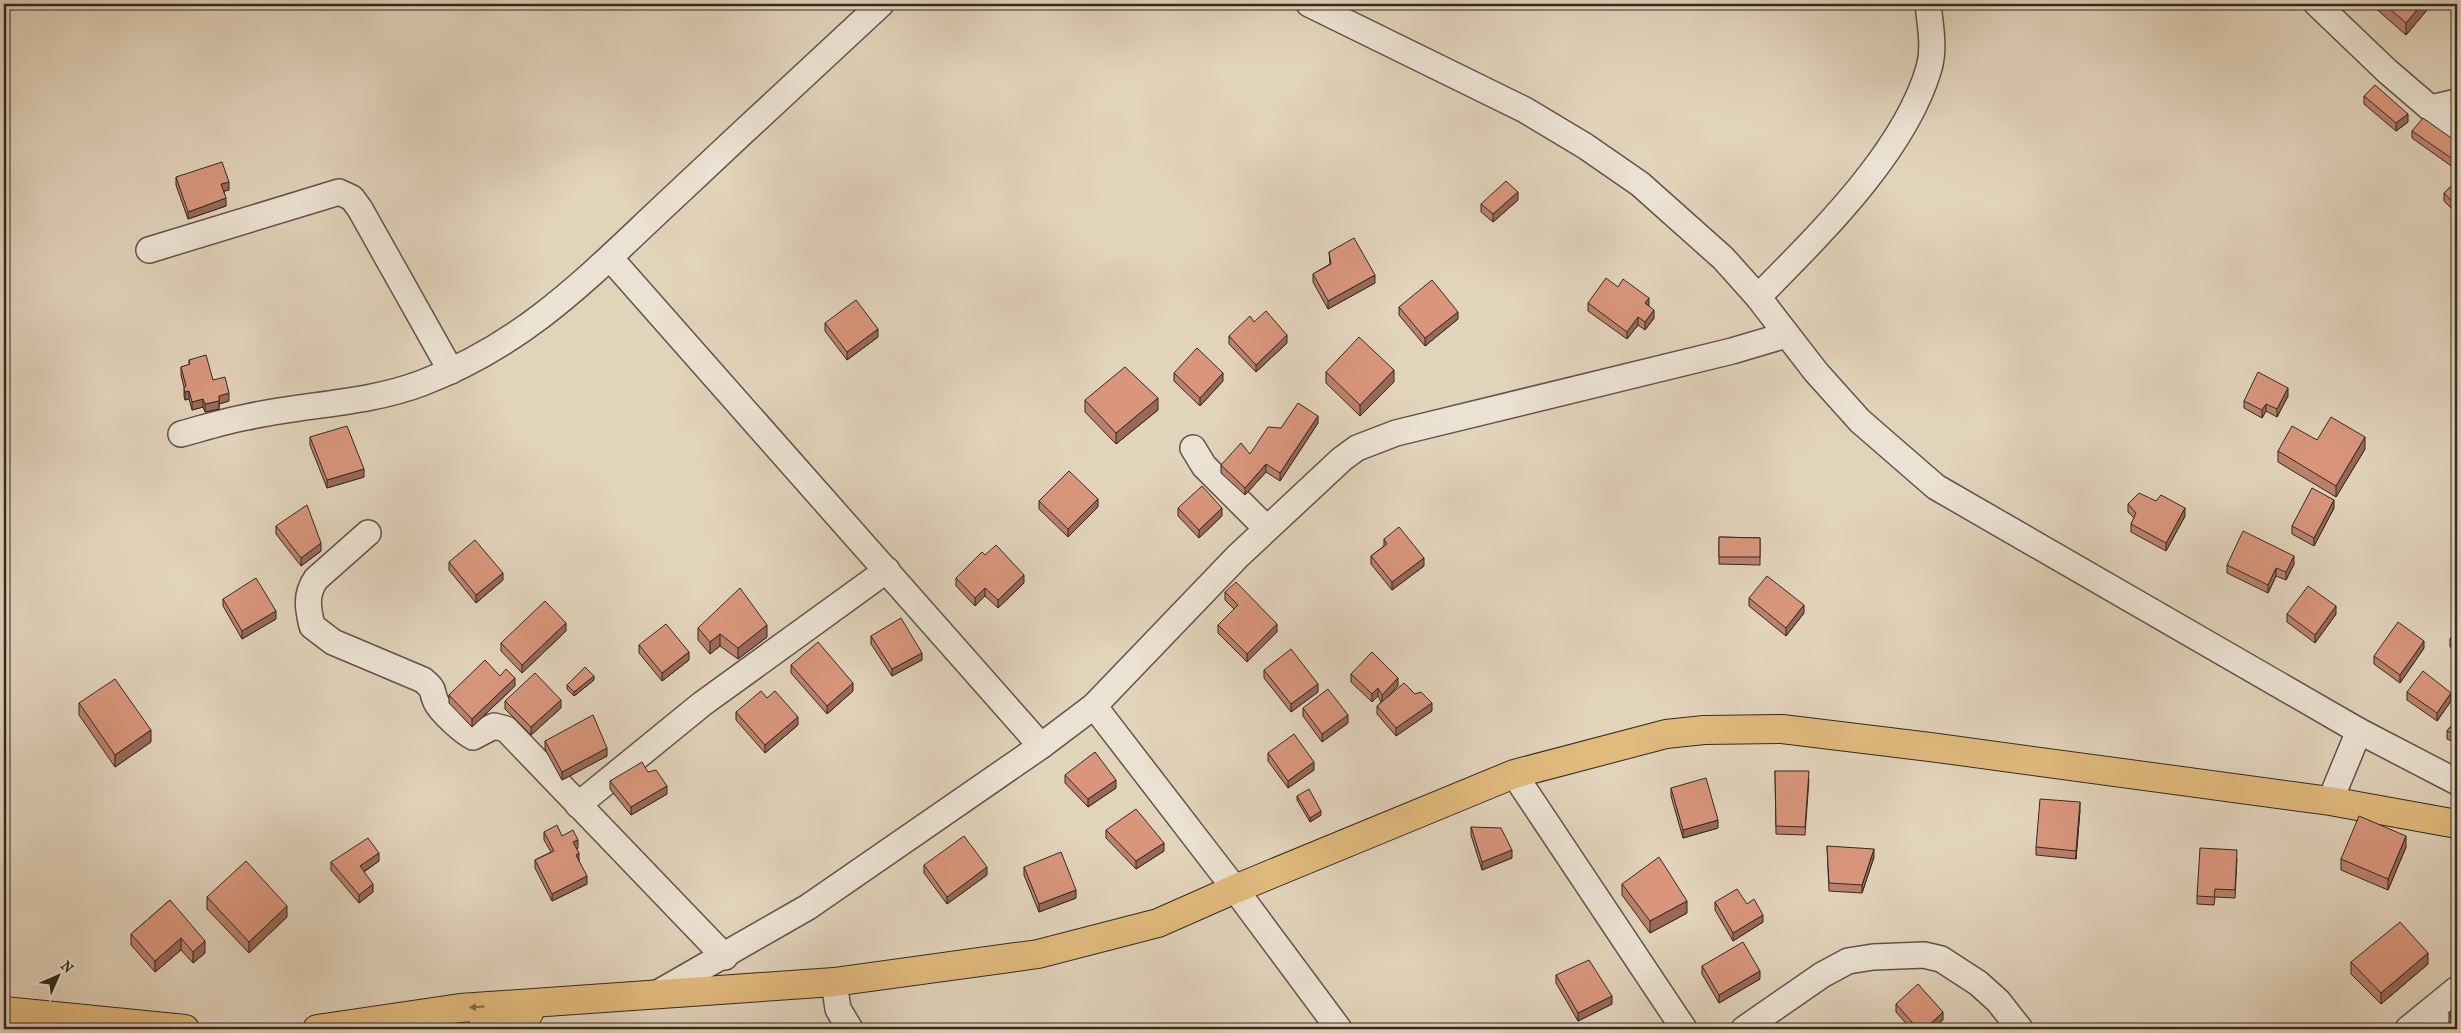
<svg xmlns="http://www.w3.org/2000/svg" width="2461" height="1033" viewBox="0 0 2461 1033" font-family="'IM FELL French Canon',serif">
	<rect width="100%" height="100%" fill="#e2d3bb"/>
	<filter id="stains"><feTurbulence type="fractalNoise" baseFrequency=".004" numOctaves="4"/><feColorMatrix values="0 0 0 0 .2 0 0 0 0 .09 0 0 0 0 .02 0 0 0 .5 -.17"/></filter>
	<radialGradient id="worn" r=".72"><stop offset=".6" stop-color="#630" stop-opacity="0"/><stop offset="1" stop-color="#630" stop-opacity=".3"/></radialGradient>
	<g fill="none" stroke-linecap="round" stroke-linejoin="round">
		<defs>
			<g id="minor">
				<path d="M1309 4 1525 110 1585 146 1640 184 1723 258 1758 297 1816 372 1860 421 1936 487 2359 731 2457 782"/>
				<path d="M2317 4 2387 71 2457 131"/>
				<path d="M2431 108 2457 102"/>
				<path d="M149 250 339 192 352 198 360 209 451 371"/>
				<path d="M611 259 1041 746"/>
				<path d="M1758 297C1818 236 1905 152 1929 68 1935 47 1930 25 1928 4"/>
				<path d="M181 434C203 428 225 421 247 417 305 404 367 404 422 383 530 342 594 271 676 195 744 131 812 68 881 4"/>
				<path d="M1193 448 1204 466 1266 528"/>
				<path d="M368 533 316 579C305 595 308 609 312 626L333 642 423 680C437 692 430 689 436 702 441 712 463 732 473 737L494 726 506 729 725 957"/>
				<path d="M1094 706 1235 889 1339 1029"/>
				<path d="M1514 774 1684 1029"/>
				<path d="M2330 801 2359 731"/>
				<path d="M578 805 702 704 887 570"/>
				<path d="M834 982 838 1009 850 1029"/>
				<path d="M656 994 808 907 1041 746 1094 706 1238 556 1342 459 1357 448 1396 433 1732 351 1786 335"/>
				<path d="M2429 1013 2446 1029"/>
				<path d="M1744 1029 1822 975 1848 961 1873 957 1924 955 1941 959 1978 983 1998 1001 2020 1029"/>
				<path d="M2408 1029 2457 989"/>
			</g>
			<g id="major">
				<path d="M4 1011 185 1029"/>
				<path d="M317 1029 460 1008 834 982 1038 954 1158 923 1235 889 1514 774 1666 734 1704 730 1782 729 1930 747 2330 801 2457 824"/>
				<path d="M482 1029 529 1013"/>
			</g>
		</defs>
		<use href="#minor" stroke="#5f5448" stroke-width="28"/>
		<use href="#major" stroke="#332921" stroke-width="30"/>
		<use href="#minor" stroke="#ece2d3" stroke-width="25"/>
		<use href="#major" stroke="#e1ba7e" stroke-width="28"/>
	</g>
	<g fill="#bb816c" stroke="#332921">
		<path d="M2374 4H2432L2406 35 2374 7Z"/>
		<path d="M2364 96 2408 122 2396 131 2364 104Z"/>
		<path d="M2412 131 2457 142V164L2454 168 2412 138Z"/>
		<path d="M176 177 229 190 224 191 226 206 188 219 176 185Z"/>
		<path d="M2457 181V214L2444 201V193Z"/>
		<path d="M1518 200 1493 222 1481 212V204Z"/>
		<path d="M1329 252 1375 283 1328 309 1313 282V274L1330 264Z"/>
		<path d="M1618 287 1649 306 1654 318 1645 330 1638 325 1627 339 1588 311V303Z"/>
		<path d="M1399 307 1458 319 1425 346 1399 315Z"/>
		<path d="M1254 322 1287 343 1256 372 1229 344V336Z"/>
		<path d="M825 323 878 337 847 360 825 331Z"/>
		<path d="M189 360 213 380 229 401 219 404V409L205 412 203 407 192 410 189 399 185 400 184 396V387L181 375V367L189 365Z"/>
		<path d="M1326 372 1394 382 1360 416 1326 383Z"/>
		<path d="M1174 373 1223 381 1200 406 1174 381Z"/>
		<path d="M2288 396 2277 417 2266 411 2262 418 2244 408V401Z"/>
		<path d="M1085 400 1158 410 1116 444 1085 412Z"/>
		<path d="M1318 423 1280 481 1266 472 1245 495 1221 473V465L1250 454 1281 428Z"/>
		<path d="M310 437 364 477 327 488 310 445Z"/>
		<path d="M2317 440 2365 449 2336 497 2278 462V451Z"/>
		<path d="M1039 501 1098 507 1068 537 1039 509Z"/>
		<path d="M2156 501 2185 516 2166 551 2131 532V524L2134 518 2128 512V504Z"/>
		<path d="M1178 508 1222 516 1199 538 1178 516Z"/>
		<path d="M2334 508 2314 546 2292 534V526Z"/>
		<path d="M276 526 321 551 301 566 276 534Z"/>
		<path d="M1719 537 1760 538V565L1719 564Z"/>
		<path d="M1384 539 1424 566 1392 590 1371 564V556L1384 546Z"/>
		<path d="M985 555 1024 583 998 608 985 596 975 606 956 586V578Z"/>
		<path d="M449 562 503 580 476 603 449 570Z"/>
		<path d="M2294 564 2286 580 2276 576 2268 593 2227 573V565Z"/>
		<path d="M1225 592 1277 632 1247 662 1218 633V625L1234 609 1225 600Z"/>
		<path d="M1749 598 1804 613 1786 636 1749 606Z"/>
		<path d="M223 599 276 619 242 639 223 606Z"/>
		<path d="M2287 614H2336L2315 643 2287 622Z"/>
		<path d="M698 628 767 637 738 659 720 646 710 654 698 640Z"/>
		<path d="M2457 629V652L2450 647V639Z"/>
		<path d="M566 631 522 673 501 651V643Z"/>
		<path d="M871 636 922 660 892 676 871 644Z"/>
		<path d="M639 645 689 660 662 681 639 653Z"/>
		<path d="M2424 648 2400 683 2374 664V656Z"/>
		<path d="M791 665 853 691 827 714 791 673Z"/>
		<path d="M1264 670 1318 692 1291 712 1264 678Z"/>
		<path d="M1351 674 1398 686 1386 698 1415 694 1432 711 1396 736 1377 714V706L1381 702 1378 696 1372 702 1351 682Z"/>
		<path d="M594 680 574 696 567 689V685Z"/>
		<path d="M515 686 472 727 449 703V695Z"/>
		<path d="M2407 692 2451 701 2437 721 2407 700Z"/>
		<path d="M505 701 561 708 531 735 505 709Z"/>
		<path d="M79 703 151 742 115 767 79 715Z"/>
		<path d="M1303 708 1348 723 1322 742 1303 716Z"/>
		<path d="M736 712 798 725 765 753 736 720Z"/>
		<path d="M2457 719V743L2447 739V731Z"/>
		<path d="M545 741 607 756 562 780 545 749Z"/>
		<path d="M1268 753 1314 770 1288 788 1268 761Z"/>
		<path d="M1775 771 1809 779 1805 835 1776 834Z"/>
		<path d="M648 772 667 794 631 815 610 789V781Z"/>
		<path d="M1065 775 1116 788 1088 807 1065 783Z"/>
		<path d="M1671 788 1718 828 1683 838 1671 796Z"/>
		<path d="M1297 796 1321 815 1310 822 1297 800Z"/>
		<path d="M2080 810 2076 859 2036 855V847Z"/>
		<path d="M1471 827 1512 858 1482 870 1471 835Z"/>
		<path d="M1106 830 1164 851 1136 869 1106 838Z"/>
		<path d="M544 832 562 836 578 848H577L579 861 587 884 552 901 535 868V860L551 852 544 840Z"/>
		<path d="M1827 846 1874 857 1862 893 1829 891Z"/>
		<path d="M2406 847 2388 890 2341 870V859Z"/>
		<path d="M2237 858 2235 898 2215 897 2214 905 2197 904V896Z"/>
		<path d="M379 861 364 872 373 892 359 903 331 870V862Z"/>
		<path d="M924 865 987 875 947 904 924 873Z"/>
		<path d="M1024 867 1076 898 1039 912 1024 875Z"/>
		<path d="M2457 883V901L2456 900V892Z"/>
		<path d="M1622 884 1687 913 1650 933 1622 895Z"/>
		<path d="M207 897 287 917 249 953 207 909Z"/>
		<path d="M170 900 205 953 193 963 181 950 155 972 131 945V934Z"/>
		<path d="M1715 902 1747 904 1763 922 1733 941 1715 910Z"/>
		<path d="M2351 962 2428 964 2381 1004 2351 974Z"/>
		<path d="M1702 966 1760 979 1719 1003 1702 974Z"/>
		<path d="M1556 975 1612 1004 1578 1021 1556 983Z"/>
		<path d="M1896 1004 1943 1020 1933 1029H1911L1896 1012Z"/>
		<path d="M2457 1008V1029H2456L2449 1023V1015Z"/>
	</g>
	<g fill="#986958" stroke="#332921">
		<path d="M2422 4H2432L2406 35V23Z"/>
		<path d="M2408 114V122L2396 131V123Z"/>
		<path d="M2457 156V164L2454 168V160Z"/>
		<path d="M229 182V190L221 192V184Z"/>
		<path d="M1518 192V200L1493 222V214Z"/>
		<path d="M226 198V206L188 219V212Z"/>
		<path d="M1375 275V283L1328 309V301Z"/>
		<path d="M1649 298V306L1645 303Z"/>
		<path d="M1654 310V318L1645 330V322Z"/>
		<path d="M1458 312V319L1425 346V338Z"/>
		<path d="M1638 317V325L1627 339V332Z"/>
		<path d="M878 329V337L847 360V352Z"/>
		<path d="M1287 335V343L1256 372V365Z"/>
		<path d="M1394 370V382L1360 416V405Z"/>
		<path d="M1223 373V381L1200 406V398Z"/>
		<path d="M2288 388V396L2277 417V409Z"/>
		<path d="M189 391V399L185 400V392Z"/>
		<path d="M229 393V401L219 404V396Z"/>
		<path d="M1158 398V410L1116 444V433Z"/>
		<path d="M203 399V407L192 410V402Z"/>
		<path d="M219 401V409L205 412V404Z"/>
		<path d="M2266 404V411L2262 418V410Z"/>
		<path d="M1318 416V423L1280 481V473Z"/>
		<path d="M2365 437V449L2336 497V486Z"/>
		<path d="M1266 464V472L1245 495V488Z"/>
		<path d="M364 469V477L327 488V480Z"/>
		<path d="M1098 499V507L1068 537V529Z"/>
		<path d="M2334 500V508L2314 546V538Z"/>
		<path d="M1222 508V516L1199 538V530Z"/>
		<path d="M2185 508V516L2166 551V543Z"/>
		<path d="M321 543V551L301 566V558Z"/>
		<path d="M2294 556V564L2286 580V572Z"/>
		<path d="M1424 558V566L1392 590V582Z"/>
		<path d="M2276 568V576L2268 593V585Z"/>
		<path d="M503 573V580L476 603V595Z"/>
		<path d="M1024 575V583L998 608V600Z"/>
		<path d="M985 588V596L975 606V598Z"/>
		<path d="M1804 605V613L1786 636V628Z"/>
		<path d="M2336 606V614L2315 643V635Z"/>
		<path d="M276 611V619L242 639V631Z"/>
		<path d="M566 623V631L522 673V665Z"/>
		<path d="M1277 624V632L1247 662V654Z"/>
		<path d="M767 625V637L738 659V648Z"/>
		<path d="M720 634V646L710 654V642Z"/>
		<path d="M2424 641V648L2400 683V675Z"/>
		<path d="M689 652V660L662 681V673Z"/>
		<path d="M922 653V660L892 676V669Z"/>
		<path d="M594 676V680L574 696V692Z"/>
		<path d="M515 678V686L472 727V719Z"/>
		<path d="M1398 678V686L1382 703V695Z"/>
		<path d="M853 683V691L827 714V706Z"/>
		<path d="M1318 684V692L1291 712V704Z"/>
		<path d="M1378 688V696L1372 702V694Z"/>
		<path d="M2451 693V701L2437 721V713Z"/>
		<path d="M561 700V708L531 735V727Z"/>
		<path d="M1432 703V711L1396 736V728Z"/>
		<path d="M1348 715V723L1322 742V734Z"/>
		<path d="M798 717V725L765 753V745Z"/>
		<path d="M151 730V742L115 767V755Z"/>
		<path d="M607 748V756L562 780V772Z"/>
		<path d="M1314 762V770L1288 788V781Z"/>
		<path d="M1116 780V788L1088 807V799Z"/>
		<path d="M667 786V794L631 815V807Z"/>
		<path d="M2080 802V810L2076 859V851Z"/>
		<path d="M1321 811V815L1310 822V818Z"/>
		<path d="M1718 820V828L1683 838V830Z"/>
		<path d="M2406 836V847L2388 890V879Z"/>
		<path d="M578 840V848L573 850V842Z"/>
		<path d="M1164 843V851L1136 869V861Z"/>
		<path d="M1874 849V857L1862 893V885Z"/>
		<path d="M1512 850V858L1482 870V862Z"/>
		<path d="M379 853V861L360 874V866Z"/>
		<path d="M579 853V861L576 855Z"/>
		<path d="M987 867V875L947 904V897Z"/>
		<path d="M587 876V884L552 901V894Z"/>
		<path d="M373 884V892L359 903V895Z"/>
		<path d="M1076 890V898L1039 912V904Z"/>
		<path d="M1687 901V913L1650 933V921Z"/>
		<path d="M287 906V917L249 953V942Z"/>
		<path d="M1763 915V922L1733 941V933Z"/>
		<path d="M181 938V950L155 972V961Z"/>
		<path d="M205 941V953L193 963V952Z"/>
		<path d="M2428 953V964L2381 1004V993Z"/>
		<path d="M1760 971V979L1719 1003V995Z"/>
		<path d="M1612 996V1004L1578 1021V1013Z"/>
		<path d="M1943 1012V1020L1933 1029H1925Z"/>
	</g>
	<g fill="#d9967d" stroke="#332921">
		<path d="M2384 4H2422L2406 23Z"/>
		<path d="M2375 85 2408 114 2396 123 2364 96Z"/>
		<path d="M2423 118 2457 142V156L2454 160 2412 131Z"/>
		<path d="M222 162 229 182 221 184 226 198 188 212 176 177Z"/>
		<path d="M1506 181 1518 192 1493 214 1481 204Z"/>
		<path d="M2457 181V207L2444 193Z"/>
		<path d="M1354 238 1375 275 1328 301 1313 274 1331 264 1329 252Z"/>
		<path d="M1606 278 1618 287 1623 279 1649 298 1645 303 1654 310 1645 322 1638 317 1627 332 1588 303Z"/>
		<path d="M1432 280 1458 312 1425 338 1399 307Z"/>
		<path d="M856 300 878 329 847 352 825 323Z"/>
		<path d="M1266 311 1287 335 1256 365 1229 336 1250 316 1254 322Z"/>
		<path d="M1359 337 1394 370 1360 405 1326 372Z"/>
		<path d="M1197 348 1223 373 1200 398 1174 373Z"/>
		<path d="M206 355 213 380 225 377 229 393 219 396V401L205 404 203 399 192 402 189 391 185 392 184 388 186 386 181 367 190 364 189 360Z"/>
		<path d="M1125 367 1158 398 1116 433 1085 400Z"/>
		<path d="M2258 372 2288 388 2277 409 2266 404 2262 410 2244 401Z"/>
		<path d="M1298 403 1318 416 1280 473 1266 464 1245 488 1221 465 1241 443 1250 454 1268 427 1281 428Z"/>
		<path d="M2331 417 2365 437 2336 486 2278 451 2292 426 2317 440Z"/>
		<path d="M347 426 364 469 327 480 310 437Z"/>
		<path d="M1069 471 1098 499 1068 529 1039 501Z"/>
		<path d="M1202 486 1222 508 1199 530 1178 508Z"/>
		<path d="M2312 488 2334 500 2314 538 2292 526Z"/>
		<path d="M2139 493 2156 501 2161 495 2185 508 2166 543 2131 524 2136 513 2128 504Z"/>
		<path d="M307 505 321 543 301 558 276 526Z"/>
		<path d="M1399 527 1424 558 1392 582 1371 556 1387 544 1384 539Z"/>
		<path d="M2243 531 2294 556 2286 572 2276 568 2268 585 2227 565Z"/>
		<path d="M1719 537 1760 538V557H1719Z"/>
		<path d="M475 540 503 573 476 595 449 562Z"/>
		<path d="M996 545 1024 575 998 600 985 588 975 598 956 578 982 552 985 555Z"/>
		<path d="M1767 576 1804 605 1786 628 1749 598Z"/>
		<path d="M256 578 276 611 242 631 223 599Z"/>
		<path d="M1236 582 1277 624 1247 654 1218 625 1238 605 1225 592Z"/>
		<path d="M2308 586 2336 606 2315 635 2287 614Z"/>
		<path d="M740 588 767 625 738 648 720 634 710 642 698 628Z"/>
		<path d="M545 601 566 623 522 665 501 643Z"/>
		<path d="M901 618 922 653 892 669 871 636Z"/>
		<path d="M2398 622 2424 641 2400 675 2374 656Z"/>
		<path d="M666 624 689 652 662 673 639 645Z"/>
		<path d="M2457 629V644L2450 639Z"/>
		<path d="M818 642 853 683 827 706 791 665Z"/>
		<path d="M1291 649 1318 684 1291 704 1264 670Z"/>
		<path d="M1372 652 1398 678 1382 695 1378 688 1372 694 1351 674Z"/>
		<path d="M485 660 500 676 506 669 515 678 472 719 449 695Z"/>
		<path d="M585 667 594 676 574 692 567 685Z"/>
		<path d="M2423 671 2451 693 2437 713 2407 692Z"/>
		<path d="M535 673 561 700 531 727 505 701Z"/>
		<path d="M115 679 151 730 115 755 79 703Z"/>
		<path d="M1404 683 1415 694 1421 692 1432 703 1396 728 1377 706Z"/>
		<path d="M1328 689 1348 715 1322 734 1303 708Z"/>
		<path d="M761 691 767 698 775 691 798 717 765 745 736 712Z"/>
		<path d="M593 715 607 748 562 772 545 741Z"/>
		<path d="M2457 719V735L2447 731Z"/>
		<path d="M1294 734 1314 762 1288 781 1268 753Z"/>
		<path d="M1095 752 1116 780 1088 799 1065 775Z"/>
		<path d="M642 762 648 772 656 770 667 786 631 807 610 781Z"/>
		<path d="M1775 771H1809L1805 827 1776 826Z"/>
		<path d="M1706 778 1718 820 1683 830 1671 788Z"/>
		<path d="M1309 789 1321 811 1310 818 1297 796Z"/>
		<path d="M2040 799 2080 802 2076 851 2036 847Z"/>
		<path d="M1136 809 1164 843 1136 861 1106 830Z"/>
		<path d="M2359 816 2406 836 2388 879 2341 859Z"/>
		<path d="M557 825 562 836 573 830 578 840 573 842 579 853 576 855 587 876 552 894 535 860 554 851 544 832Z"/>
		<path d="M1471 827 1501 828 1512 850 1482 862Z"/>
		<path d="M964 836 987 867 947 897 924 865Z"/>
		<path d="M368 838 379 853 360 866 373 884 359 895 331 862Z"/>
		<path d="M1827 846 1874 849 1862 885 1829 883Z"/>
		<path d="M2200 848 2237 850 2235 890 2215 889 2214 897 2197 896Z"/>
		<path d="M1061 852 1076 890 1039 904 1024 867Z"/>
		<path d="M1659 857 1687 901 1650 921 1622 884Z"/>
		<path d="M246 861 287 906 249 942 207 897Z"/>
		<path d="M1737 889 1747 904 1754 899 1763 915 1733 933 1715 902Z"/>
		<path d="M170 900 205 941 193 952 181 938 155 961 131 934Z"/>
		<path d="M2400 922 2428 953 2381 993 2351 962Z"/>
		<path d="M1743 942 1760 971 1719 995 1702 966Z"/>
		<path d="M1589 960 1612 996 1578 1013 1556 975Z"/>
		<path d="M1918 984 1943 1012 1925 1029H1918L1896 1004Z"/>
		<path d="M2457 1008V1022L2449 1015Z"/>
		<path d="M1975 1028 1983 1029H1973Z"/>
	</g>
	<defs><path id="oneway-solid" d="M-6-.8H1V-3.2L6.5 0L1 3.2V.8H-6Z" transform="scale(1.25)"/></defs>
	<use fill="#816a4b" href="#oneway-solid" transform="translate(477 1007) rotate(177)"/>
	<rect width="2461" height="1033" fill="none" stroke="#e2d3bb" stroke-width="20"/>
	<rect x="5" y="5" width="2451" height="1023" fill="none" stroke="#332921" stroke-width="2.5"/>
	<rect x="10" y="10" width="2441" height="1013" fill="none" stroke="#332921"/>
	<g transform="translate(58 976) rotate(45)" stroke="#ece2d3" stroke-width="4" paint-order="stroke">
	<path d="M0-4L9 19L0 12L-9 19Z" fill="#332921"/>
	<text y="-8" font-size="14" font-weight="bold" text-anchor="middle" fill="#332921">N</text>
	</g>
	<rect width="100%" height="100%" filter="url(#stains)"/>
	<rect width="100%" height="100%" fill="url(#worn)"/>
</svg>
